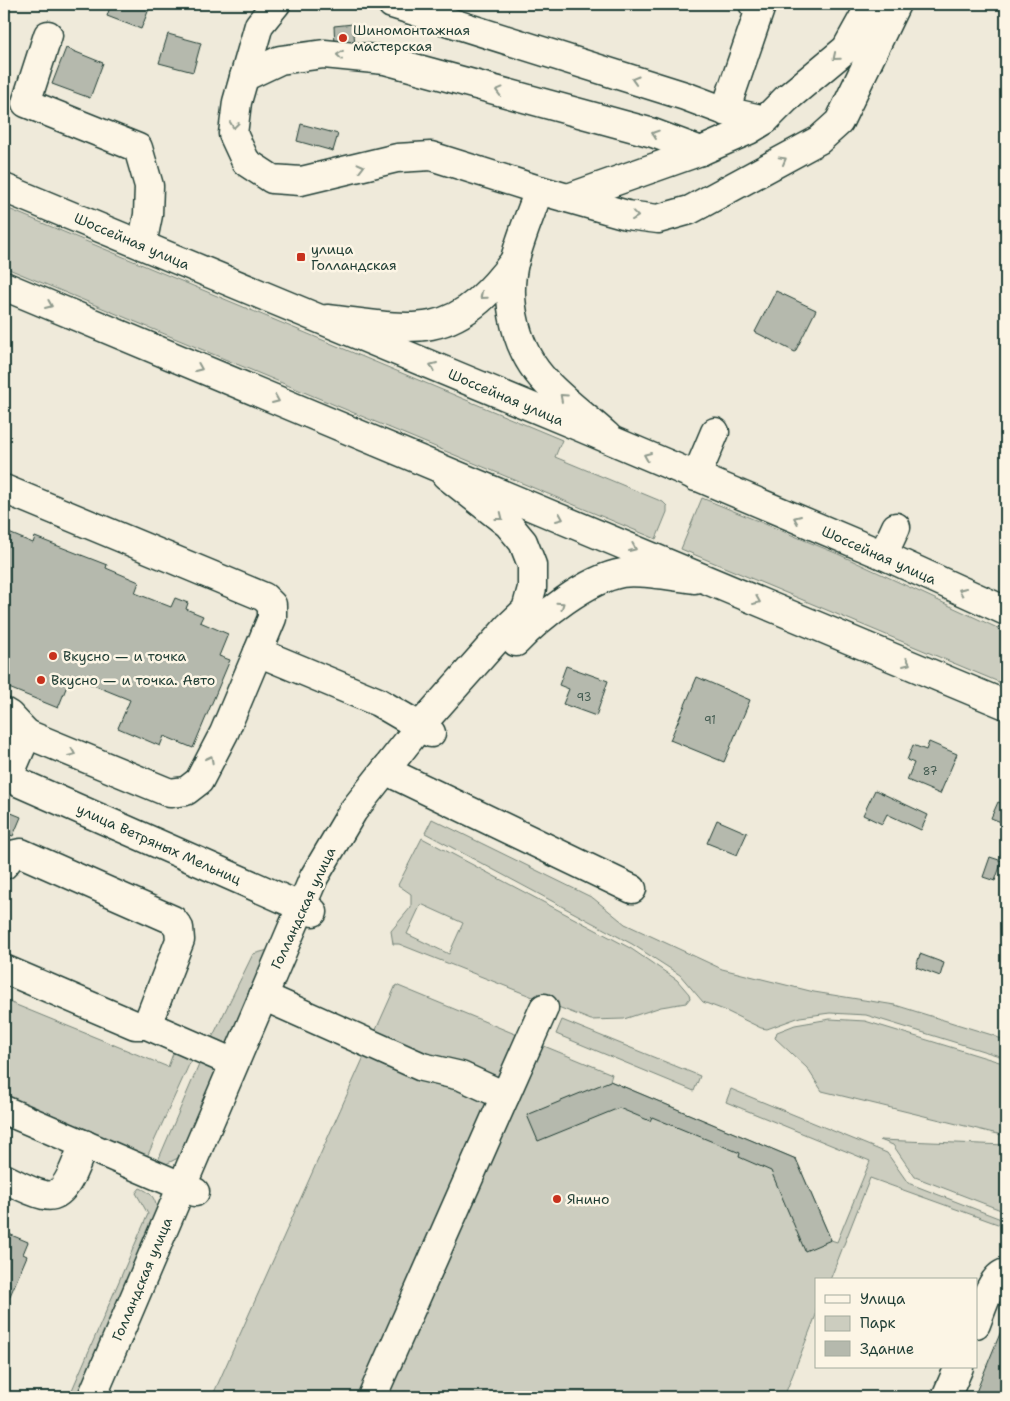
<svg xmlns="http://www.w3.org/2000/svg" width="1010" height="1401" viewBox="0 0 1010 1401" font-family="'Shantell Sans',sans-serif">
	<rect width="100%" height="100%" fill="#efeada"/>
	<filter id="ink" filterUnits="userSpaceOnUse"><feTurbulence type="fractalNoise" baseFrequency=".02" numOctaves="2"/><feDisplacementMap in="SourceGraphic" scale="10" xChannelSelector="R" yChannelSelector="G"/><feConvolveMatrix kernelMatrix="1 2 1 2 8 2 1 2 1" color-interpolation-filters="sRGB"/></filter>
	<g filter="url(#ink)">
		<g fill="#cccdbf" stroke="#76857a" fill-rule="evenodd">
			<path d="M4 207 562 440 555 457 663 502 667 506V512L656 539 4 267Z"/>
			<path d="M702 498 838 554 1006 632V685L681 549Z"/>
			<path d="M432 819 593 898 625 924 722 969 814 992 895 1005 992 1035 1006 1041V1058L866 1015 830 1013 800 1017 767 1029 761 1028 724 1010 703 1002 680 975 632 944 425 833Z"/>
			<path d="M422 838 630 948 677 980 689 994 690 998 686 1003 661 1007 624 1019 591 1020 399 944H393L391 931 411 907V894L398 885ZM421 904 463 923 449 954 407 934Z"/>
			<path d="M276 948 231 1046 210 1042 253 954Z"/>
			<path d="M396 985 612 1074 610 1081 796 1159 831 1240 837 1242 870 1161 726 1102 731 1089 887 1153 908 1183 1006 1221V1227L870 1178 830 1280H816V1315L784 1397H212Z"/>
			<path d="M4 1000 168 1067 175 1048 193 1056 146 1159 4 1097Z"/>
			<path d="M830 1019 865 1021 1006 1064V1136L822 1091 807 1068 775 1038 777 1032 795 1025Z"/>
			<path d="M562 1020 700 1076 694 1091 556 1034Z"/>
			<path d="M201 1060 219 1071 186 1154 164 1165 157 1163Z"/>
			<path d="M880 1140 1006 1145V1212L915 1177 893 1145Z"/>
			<path d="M140 1188C150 1192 155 1197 157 1209L77 1397H69L148 1214 136 1193Z"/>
		</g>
		<g fill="#b5b9ad" stroke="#1f3d34">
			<path d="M111 4H151L141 29 107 16Z"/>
			<path d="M353 24 355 44 335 45 334 26Z"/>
			<path d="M168 34 201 43 193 72 159 63Z"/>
			<path d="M66 48 103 63 90 98 52 84Z"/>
			<path d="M301 124 338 134 333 151 297 141Z"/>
			<path d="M776 291 816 310 795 352 755 332Z"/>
			<path d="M4 531 33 543 35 537 107 565 106 568 139 582 135 593 171 607 175 598 188 603 186 609 203 616 200 622 228 634 219 656 230 660 193 748 164 736 160 746 118 728 130 700 71 676 58 708 4 686Z"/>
			<path d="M566 666 608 681 596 716 563 704 569 689 559 685Z"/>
			<path d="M697 677 750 700 724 762 670 740Z"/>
			<path d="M929 742 957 754 940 794 907 780 914 763 907 760 913 745 926 750Z"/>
			<path d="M875 790 928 815 921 830 887 814 882 824 863 815Z"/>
			<path d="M998 802 1006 805V804V824L991 818Z"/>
			<path d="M4 810 21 817 13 836 4 833Z"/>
			<path d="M717 820 747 833 737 855 707 843Z"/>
			<path d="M990 857 1002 861 995 881 983 877Z"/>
			<path d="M920 954 944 963 940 976 916 967Z"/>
			<path d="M610 1081 796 1159 831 1240 805 1251 771 1171 739 1157 740 1153 652 1117 650 1121 619 1108 538 1141 527 1115Z"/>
			<path d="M4 1232 28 1242 23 1254 27 1256 4 1310Z"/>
			<path d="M1006 1319V1397H974Z"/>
		</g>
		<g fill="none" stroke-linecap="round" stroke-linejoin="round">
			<defs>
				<g id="minor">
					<path d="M276 4 259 25 237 102 233 134 246 162 272 179 301 181 397 158 431 156 539 190 627 215 658 219 690 210 819 140 839 122 896 4"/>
					<path d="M392 4 685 96 725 111 765 120"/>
					<path d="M48 35 26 103 138 148 149 186 148 215 142 245"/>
					<path d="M244 77 280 60 324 54 385 60 653 133 701 151 749 130 765 120 786 99 846 49 871 4"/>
					<path d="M725 111 761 6 753 4"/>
					<path d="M539 190C531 213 521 236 515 259 504 300 516 352 547 383 565 402 587 418 607 436"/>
					<path d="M568 198 701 151"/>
					<path d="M327 319C359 322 399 331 431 325 468 318 494 288 515 260"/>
					<path d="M696 477 715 432"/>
					<path d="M4 489 264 597 272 605V618L258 652 378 702 431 733"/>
					<path d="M883 555 896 527"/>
					<path d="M516 642C540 617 587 579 622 573 641 570 676 577 695 579"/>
					<path d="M4 712 9 715 27 734 8 778"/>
					<path d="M27 734 170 793 186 791 199 781 224 733 258 652"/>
					<path d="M386 769 399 777 632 889"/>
					<path d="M4 776 313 912"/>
					<path d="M4 865 12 855 21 853 173 920 179 928 180 940 147 1025"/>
					<path d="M4 969 135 1025H147L234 1063"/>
					<path d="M263 996 422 1067 461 1076 505 1096"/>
					<path d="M4 1110 195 1192"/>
					<path d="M4 1178C16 1184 30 1192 44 1195 67 1201 76 1161 84 1144"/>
					<path d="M976 1324C981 1311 992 1274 1006 1273"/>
					<path d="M92 1397 285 945 314 877 353 811 420 726 508 627 526 610 532 588V565L523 542 508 524 446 475"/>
					<path d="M372 1397 544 1008"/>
					<path d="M946 1397 959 1367"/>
				</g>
				<g id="major">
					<path d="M4 188 580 427 883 555 1006 611"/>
					<path d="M4 286 1006 705"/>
				</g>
			</defs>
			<use href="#minor" stroke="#1f3d34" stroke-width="31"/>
			<use href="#major" stroke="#1f3d34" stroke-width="31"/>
			<use href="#minor" stroke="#fcf5e5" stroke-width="28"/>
			<use href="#major" stroke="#fcf5e5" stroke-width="28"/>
		</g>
		<defs><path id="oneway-chevron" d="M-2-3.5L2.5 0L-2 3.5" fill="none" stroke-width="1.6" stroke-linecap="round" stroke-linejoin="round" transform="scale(1.25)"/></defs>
		<g stroke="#8e998c">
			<use href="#oneway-chevron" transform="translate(340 55) rotate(-174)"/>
			<use href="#oneway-chevron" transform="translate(836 57) rotate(140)"/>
			<use href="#oneway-chevron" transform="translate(635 80) rotate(-163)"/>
			<use href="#oneway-chevron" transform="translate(499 91) rotate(-165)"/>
			<use href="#oneway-chevron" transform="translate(234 125) rotate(97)"/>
			<use href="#oneway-chevron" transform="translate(655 134) rotate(-161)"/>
			<use href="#oneway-chevron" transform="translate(783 160) rotate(-29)"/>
			<use href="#oneway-chevron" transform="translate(361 167) rotate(-14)"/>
			<use href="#oneway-chevron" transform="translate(635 216) rotate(7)"/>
			<use href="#oneway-chevron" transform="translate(483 296) rotate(139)"/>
			<use href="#oneway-chevron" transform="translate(49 305) rotate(23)"/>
			<use href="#oneway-chevron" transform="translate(433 366) rotate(-157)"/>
			<use href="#oneway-chevron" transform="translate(199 368) rotate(23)"/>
			<use href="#oneway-chevron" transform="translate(563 397) rotate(-138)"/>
			<use href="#oneway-chevron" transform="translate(276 400) rotate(23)"/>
			<use href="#oneway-chevron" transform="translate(647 456) rotate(-157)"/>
			<use href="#oneway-chevron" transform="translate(500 517) rotate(38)"/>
			<use href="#oneway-chevron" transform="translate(560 518) rotate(23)"/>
			<use href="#oneway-chevron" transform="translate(797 519) rotate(-157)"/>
			<use href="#oneway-chevron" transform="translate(633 548) rotate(23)"/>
			<use href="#oneway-chevron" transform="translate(962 591) rotate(-156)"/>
			<use href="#oneway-chevron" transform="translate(757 601) rotate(23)"/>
			<use href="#oneway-chevron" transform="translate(561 605) rotate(-35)"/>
			<use href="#oneway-chevron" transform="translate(907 663) rotate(23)"/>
			<use href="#oneway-chevron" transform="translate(72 753) rotate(23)"/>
			<use href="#oneway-chevron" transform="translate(210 759) rotate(-62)"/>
		</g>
	</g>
	<g fill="#c8321e" stroke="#fcf5e5" stroke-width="2">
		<circle cx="343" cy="38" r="5"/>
		<rect x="296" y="252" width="10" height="10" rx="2.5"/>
		<circle cx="53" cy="656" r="5"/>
		<circle cx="41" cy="680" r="5"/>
		<circle cx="557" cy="1199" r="5"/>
	</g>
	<g text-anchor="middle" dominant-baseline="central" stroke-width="5" stroke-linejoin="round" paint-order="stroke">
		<g font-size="11" fill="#445c52">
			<text x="584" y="697">93</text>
			<text x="710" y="720">91</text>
			<text x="930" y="771">87</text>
		</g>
		<g font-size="14" fill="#1f3d34" stroke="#fcf5e5" text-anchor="start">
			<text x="353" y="30">Шиномонтажная<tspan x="353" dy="16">мастерская</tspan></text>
			<text x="311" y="249">улица<tspan x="311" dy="16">Голландская</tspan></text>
			<text x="63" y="656">Вкусно — и точка</text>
			<text x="51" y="680">Вкусно — и точка. Авто</text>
			<text x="567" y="1199">Янино</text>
		</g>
		<g font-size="14" fill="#1f3d34" stroke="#fcf5e5">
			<text transform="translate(132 241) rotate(23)">Шоссейная улица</text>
			<text transform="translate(506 397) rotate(23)">Шоссейная улица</text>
			<text transform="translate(879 555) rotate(24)">Шоссейная улица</text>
			<text transform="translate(159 844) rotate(24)">улица Ветряных Мельниц</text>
			<text transform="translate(303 908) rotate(-65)">Голландская улица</text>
			<text transform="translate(142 1279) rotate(-67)">Голландская улица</text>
		</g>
	</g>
	<rect width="1010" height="1401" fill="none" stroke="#fcf5e5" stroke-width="20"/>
	<rect x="10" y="10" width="990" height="1381" fill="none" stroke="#1f3d34" stroke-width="2" filter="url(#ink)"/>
	<rect x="815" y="1278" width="162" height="90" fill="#fcf5e5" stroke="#a4ab9e"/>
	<rect x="825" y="1295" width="25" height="8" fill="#fcf5e5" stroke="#a4ab9e"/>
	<text x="860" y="1304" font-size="15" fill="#1f3d34">Улица</text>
	<rect x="825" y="1316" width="25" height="15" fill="#cccdbf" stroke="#a4ab9e"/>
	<text x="860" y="1328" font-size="15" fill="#1f3d34">Парк</text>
	<rect x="825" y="1341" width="25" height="15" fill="#b5b9ad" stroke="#a4ab9e"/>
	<text x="860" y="1354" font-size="15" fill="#1f3d34">Здание</text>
</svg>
